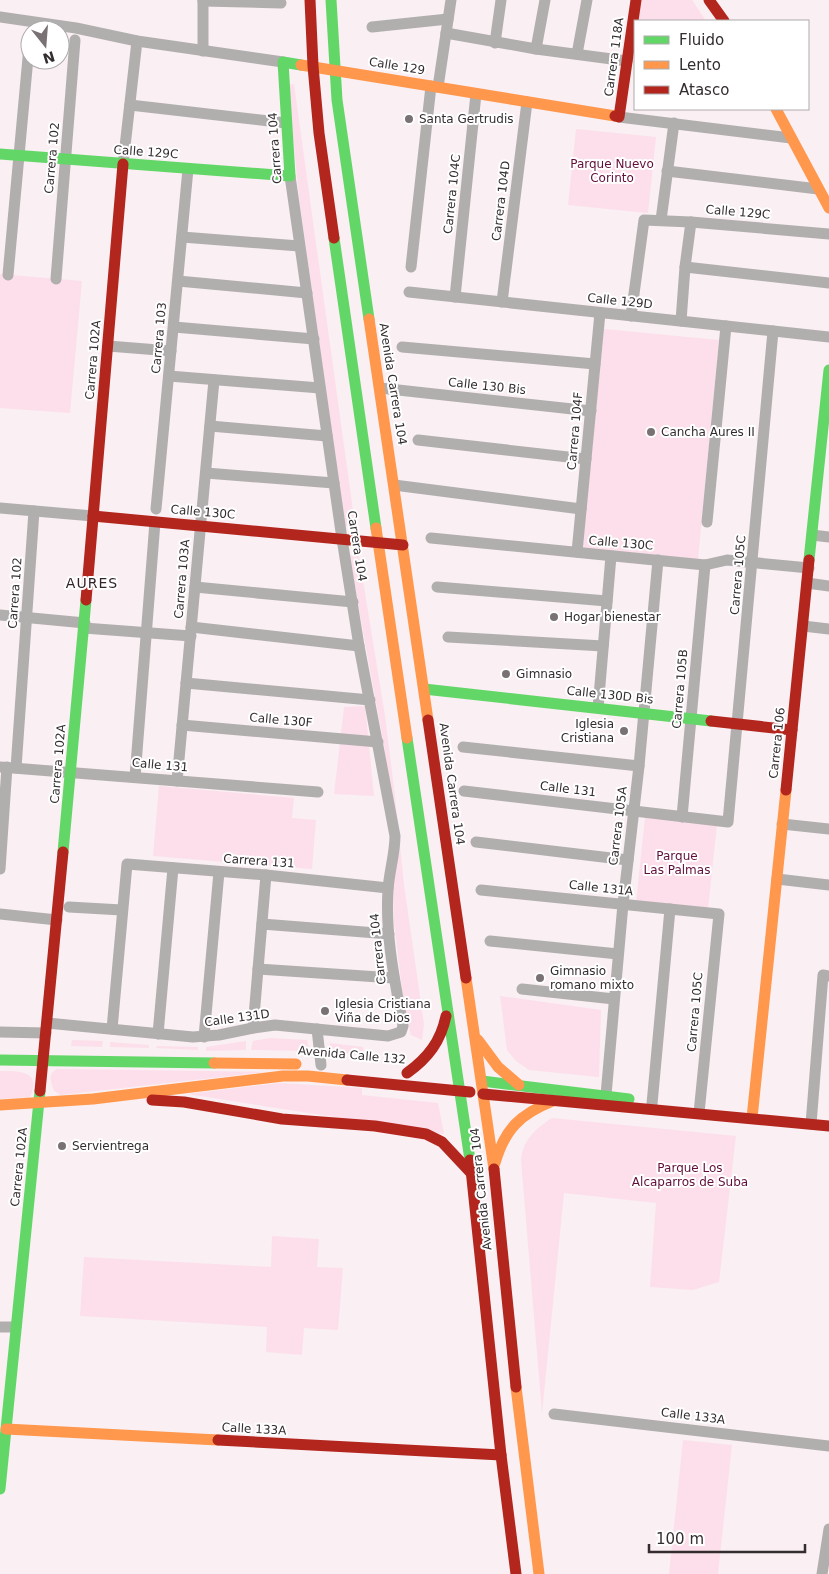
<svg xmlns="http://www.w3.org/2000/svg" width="829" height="1574" viewBox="0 0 829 1574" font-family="'DejaVu Sans',sans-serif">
	<rect width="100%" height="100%" fill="#faeff3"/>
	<g fill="#fcdfea">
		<path d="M641 0H692L706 21H636Z"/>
		<path d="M294 84 355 525 345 526 299 198 288 85Z"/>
		<path d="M576 129 656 137 648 213 568 205Z"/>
		<path d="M0 274 82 281 70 413 0 408Z"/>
		<path d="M604 329 719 340 698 559 582 548Z"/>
		<path d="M349 555 359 556 385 716 395 796 404 885 424 1024 422 1040 411 1035 405 1013 394 923 390 794 384 746Z"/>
		<path d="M365 706 374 796 334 794 344 707Z"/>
		<path d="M159 786 294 798 292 818 316 820 312 869 153 856Z"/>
		<path d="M645 817 717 824 708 909 636 903Z"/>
		<path d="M500 996 601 1010 599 1077 529 1070 516 1061 507 1050Z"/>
		<path d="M270 1038 307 1040 310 1051 251 1050 253 1041Z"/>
		<path d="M72 1040 103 1041 102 1047 71 1046Z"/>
		<path d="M246 1041V1050L206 1051V1047Z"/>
		<path d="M110 1042 149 1045V1048L110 1047Z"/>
		<path d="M330 1043 363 1047 364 1055 330 1052Z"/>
		<path d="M157 1046 198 1047V1050L156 1048Z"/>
		<path d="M57 1069 266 1072 61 1095 54 1091C51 1082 47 1074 57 1069Z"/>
		<path d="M0 1071C17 1071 43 1070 30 1097L0 1099Z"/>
		<path d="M280 1083 362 1088V1095L438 1103 444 1134 187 1094Z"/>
		<path d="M552 1118 736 1136 719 1282 693 1290 650 1287 656 1203 564 1193 542 1413 521 1160C523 1140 535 1129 552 1118Z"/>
		<path d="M272 1236 319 1239 317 1267 343 1268 338 1330 304 1328 302 1355 266 1352 267 1327 80 1316 84 1257 271 1267Z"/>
		<path d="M683 1440 732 1445 718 1574H669Z"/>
	</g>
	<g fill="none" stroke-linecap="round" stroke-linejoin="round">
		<g stroke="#b1aeae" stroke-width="11">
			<path d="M203 0V51"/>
			<path d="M203 1 281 3"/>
			<path d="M0 17 76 28 137 41 283 62"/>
			<path d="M372 27 448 19"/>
			<path d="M446 33 536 49 627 61"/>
			<path d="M495 43 501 0"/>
			<path d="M536 49 545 0"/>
			<path d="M577 54 587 0"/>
			<path d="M438 87 451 0"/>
			<path d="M130 105 286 123"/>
			<path d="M619 117 791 138"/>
			<path d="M123 164 137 41"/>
			<path d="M667 171 818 189"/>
			<path d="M661 220 674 123"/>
			<path d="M182 237 299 246"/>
			<path d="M411 267 431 86"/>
			<path d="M685 267 829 283"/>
			<path d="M8 275 30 36"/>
			<path d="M56 279 75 40"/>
			<path d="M178 281 307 293"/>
			<path d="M409 292 829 337"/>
			<path d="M455 297 476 94"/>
			<path d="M502 302 527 102"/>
			<path d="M631 316 644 220 691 222 829 234"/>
			<path d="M681 321 685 267 691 222"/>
			<path d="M174 327 314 339"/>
			<path d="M108 346 171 351"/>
			<path d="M402 347 595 364"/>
			<path d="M169 376 320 388"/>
			<path d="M380 388 591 411"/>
			<path d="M210 426 327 436"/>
			<path d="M418 440 586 459"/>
			<path d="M206 473 334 483"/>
			<path d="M394 485 581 509"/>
			<path d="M0 508 93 516"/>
			<path d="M156 509 188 169"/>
			<path d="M707 522 726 326"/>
			<path d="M812 535 829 537"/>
			<path d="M431 538 705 565 727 560 809 568"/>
			<path d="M577 552 600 313"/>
			<path d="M807 583 829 586"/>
			<path d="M195 587 353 602"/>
			<path d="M437 587 607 601"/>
			<path d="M0 615 85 623"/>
			<path d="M803 626 829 629"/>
			<path d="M191 627 359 646"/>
			<path d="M84 628 191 636"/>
			<path d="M448 637 603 646"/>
			<path d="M186 683 370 700"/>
			<path d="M598 708 611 556"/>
			<path d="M182 725 378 742"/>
			<path d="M463 747 639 766"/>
			<path d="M0 767 318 792"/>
			<path d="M16 768 34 511"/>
			<path d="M135 777 155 522"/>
			<path d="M177 781 214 380"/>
			<path d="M464 791 728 822 773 331"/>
			<path d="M682 817 705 565"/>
			<path d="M782 824 829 829"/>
			<path d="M476 842 628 860"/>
			<path d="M0 869 7 767"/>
			<path d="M777 879 829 885"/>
			<path d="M481 890 719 914 699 1113"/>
			<path d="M69 907 122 910"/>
			<path d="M0 914 57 920"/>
			<path d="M262 924 389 934"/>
			<path d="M490 941 618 954"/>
			<path d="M258 969 394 978"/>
			<path d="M522 989 614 999"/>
			<path d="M47 1023 193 1037 219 1035 253 1028 275 1025 388 1036 401 1032 403 1026C395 982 385 935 388 890 389 872 395 854 395 836L359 646 342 539 290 176"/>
			<path d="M253 1028 266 875"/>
			<path d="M112 1029 127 864 266 875 388 888"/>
			<path d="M317 1029 321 1065"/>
			<path d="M0 1032 46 1033"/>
			<path d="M158 1034 173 868"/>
			<path d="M204 1037 219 872"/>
			<path d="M606 1095 623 904 639 766 658 560"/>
			<path d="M652 1104 670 909"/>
			<path d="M811 1124 823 975 829 976"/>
			<path d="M0 1327H16"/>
			<path d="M554 1414 829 1446"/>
			<path d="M822 1574 829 1529"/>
		</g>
		<g stroke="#63d668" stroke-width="11">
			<path d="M331 0 337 100 369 319"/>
			<path d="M0 154 290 176 283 62 301 65"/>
			<path d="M334 238 376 528"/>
			<path d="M809 560 829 370"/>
			<path d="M424 689 711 721"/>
			<path d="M407 738 470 1160"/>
			<path d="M63 852 86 600"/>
			<path d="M0 1060 214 1063"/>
			<path d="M482 1081 629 1099"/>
			<path d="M0 1489 40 1091"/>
		</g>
		<g stroke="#ff974d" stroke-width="11">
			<path d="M301 65 615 116"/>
			<path d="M776 109 829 208"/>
			<path d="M369 319 428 720"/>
			<path d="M376 528 407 738"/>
			<path d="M466 978 494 1169"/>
			<path d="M478 1040 498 1067 519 1085"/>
			<path d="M214 1063 296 1064"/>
			<path d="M0 1105 93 1099 283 1076H308L347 1080"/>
			<path d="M752 1118 786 790"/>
			<path d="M495 1163C505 1129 520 1114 553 1101"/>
			<path d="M516 1387 539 1574"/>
			<path d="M6 1429 218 1440"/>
		</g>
		<g stroke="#b3261e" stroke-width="11">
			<path d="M310 0 313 66 319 133 334 238"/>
			<path d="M709 0 724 21"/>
			<path d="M615 116 619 117 636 0"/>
			<path d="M93 516 403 545"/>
			<path d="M86 600 123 164"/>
			<path d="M428 720 466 978"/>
			<path d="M711 721 792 730"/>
			<path d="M786 790 809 560"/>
			<path d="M407 1073C428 1058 441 1041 446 1016"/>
			<path d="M347 1080 470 1092"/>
			<path d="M40 1091 63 852"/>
			<path d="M483 1094 829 1126"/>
			<path d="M152 1100 184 1102 282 1119 375 1126 426 1134 442 1142 472 1174"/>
			<path d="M470 1160 501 1455 516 1574"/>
			<path d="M494 1169 516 1387"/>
			<path d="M218 1440 501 1455"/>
		</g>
	</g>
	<g fill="#797174" stroke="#fff" stroke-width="2">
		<circle cx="409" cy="119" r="5"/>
		<circle cx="651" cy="432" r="5"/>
		<circle cx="554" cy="617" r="5"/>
		<circle cx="506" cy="674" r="5"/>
		<circle cx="624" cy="731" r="5"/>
		<circle cx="540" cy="978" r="5"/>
		<circle cx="325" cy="1011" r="5"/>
		<circle cx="62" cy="1146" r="5"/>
	</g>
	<g text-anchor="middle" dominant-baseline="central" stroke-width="4" stroke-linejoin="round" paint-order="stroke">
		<g font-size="12" fill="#342d30" stroke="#fff">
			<text transform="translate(614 57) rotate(-82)">Carrera 118A</text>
			<text transform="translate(397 66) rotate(9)">Calle 129</text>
			<text transform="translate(275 148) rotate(-94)">Carrera 104</text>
			<text transform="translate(146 152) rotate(4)">Calle 129C</text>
			<text transform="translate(52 158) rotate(-85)">Carrera 102</text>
			<text transform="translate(452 194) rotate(-84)">Carrera 104C</text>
			<text transform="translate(501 201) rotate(-83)">Carrera 104D</text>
			<text transform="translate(738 212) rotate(5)">Calle 129C</text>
			<text transform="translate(620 301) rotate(6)">Calle 129D</text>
			<text transform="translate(159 338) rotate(-85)">Carrera 103</text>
			<text transform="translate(93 360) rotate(-85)">Carrera 102A</text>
			<text transform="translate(393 384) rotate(81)">Avenida Carrera 104</text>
			<text transform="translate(487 386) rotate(6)">Calle 130 Bis</text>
			<text transform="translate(575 431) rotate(-85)">Carrera 104F</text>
			<text transform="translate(203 512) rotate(5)">Calle 130C</text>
			<text transform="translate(621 543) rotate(5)">Calle 130C</text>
			<text transform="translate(357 546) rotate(81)">Carrera 104</text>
			<text transform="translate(738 575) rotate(-85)">Carrera 105C</text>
			<text transform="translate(182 579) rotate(-85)">Carrera 103A</text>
			<text transform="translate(15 593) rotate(-86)">Carrera 102</text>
			<text transform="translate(680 689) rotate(-85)">Carrera 105B</text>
			<text transform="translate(610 695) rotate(6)">Calle 130D Bis</text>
			<text transform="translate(281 720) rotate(5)">Calle 130F</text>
			<text transform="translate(777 743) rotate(-84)">Carrera 106</text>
			<text transform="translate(58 764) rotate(-85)">Carrera 102A</text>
			<text transform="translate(160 765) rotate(5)">Calle 131</text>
			<text transform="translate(452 784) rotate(82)">Avenida Carrera 104</text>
			<text transform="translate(568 789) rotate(7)">Calle 131</text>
			<text transform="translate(618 826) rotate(-83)">Carrera 105A</text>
			<text transform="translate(259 861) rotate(4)">Carrera 131</text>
			<text transform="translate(601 888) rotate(6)">Calle 131A</text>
			<text transform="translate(378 949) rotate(-96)">Carrera 104</text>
			<text transform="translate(695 1012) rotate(-85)">Carrera 105C</text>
			<text transform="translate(237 1018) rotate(-8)">Calle 131D</text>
			<text transform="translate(352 1055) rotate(5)">Avenida Calle 132</text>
			<text transform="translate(19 1167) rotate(-84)">Carrera 102A</text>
			<text transform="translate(481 1189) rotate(-96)">Avenida Carrera 104</text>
			<text transform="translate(693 1416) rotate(7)">Calle 133A</text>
			<text transform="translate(254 1429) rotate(3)">Calle 133A</text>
		</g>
		<g font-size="12" fill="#342d30" stroke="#fff" text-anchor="start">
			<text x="419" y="119">Santa Gertrudis</text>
			<text x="661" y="432">Cancha Aures II</text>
			<text x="564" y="617">Hogar bienestar</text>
			<text x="516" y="674">Gimnasio</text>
			<text x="614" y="724" text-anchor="end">Iglesia<tspan x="614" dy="14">Cristiana</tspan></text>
			<text x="550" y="971">Gimnasio<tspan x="550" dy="14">romano mixto</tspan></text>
			<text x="335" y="1004">Iglesia Cristiana<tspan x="335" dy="14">Viña de Dios</tspan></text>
			<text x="72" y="1146">Servientrega</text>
		</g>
		<g font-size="12" fill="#610f3a" stroke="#fff">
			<text x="612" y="164">Parque Nuevo<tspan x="612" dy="14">Corinto</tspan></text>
			<text x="677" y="856">Parque<tspan x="677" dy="14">Las Palmas</tspan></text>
			<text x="690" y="1168">Parque Los<tspan x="690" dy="14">Alcaparros de Suba</tspan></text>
		</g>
		<g font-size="14" letter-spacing="1" fill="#33252a" stroke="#fff">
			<text x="92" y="583">AURES</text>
		</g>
	</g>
	<rect x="634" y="20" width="175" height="90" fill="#ffffff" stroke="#aeabac"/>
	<rect x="644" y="36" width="25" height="8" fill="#63d668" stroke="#aeabac"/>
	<text x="679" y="45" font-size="15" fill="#342d30">Fluido</text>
	<rect x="644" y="61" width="25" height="8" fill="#ff974d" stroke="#aeabac"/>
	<text x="679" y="70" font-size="15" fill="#342d30">Lento</text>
	<rect x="644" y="86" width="25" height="8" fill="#b3261e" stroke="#aeabac"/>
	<text x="679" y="95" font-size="15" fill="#342d30">Atasco</text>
	<g transform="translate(45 45) rotate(163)"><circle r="24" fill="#ffffff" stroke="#aeabac"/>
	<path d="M0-4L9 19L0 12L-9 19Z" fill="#797174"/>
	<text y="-8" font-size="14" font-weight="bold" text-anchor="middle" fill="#342d30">N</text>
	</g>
	<path d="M649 1544v8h156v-8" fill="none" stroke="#342d30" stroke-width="2.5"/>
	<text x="656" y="1544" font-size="15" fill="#342d30" stroke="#ffffff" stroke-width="4" paint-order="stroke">100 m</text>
</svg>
